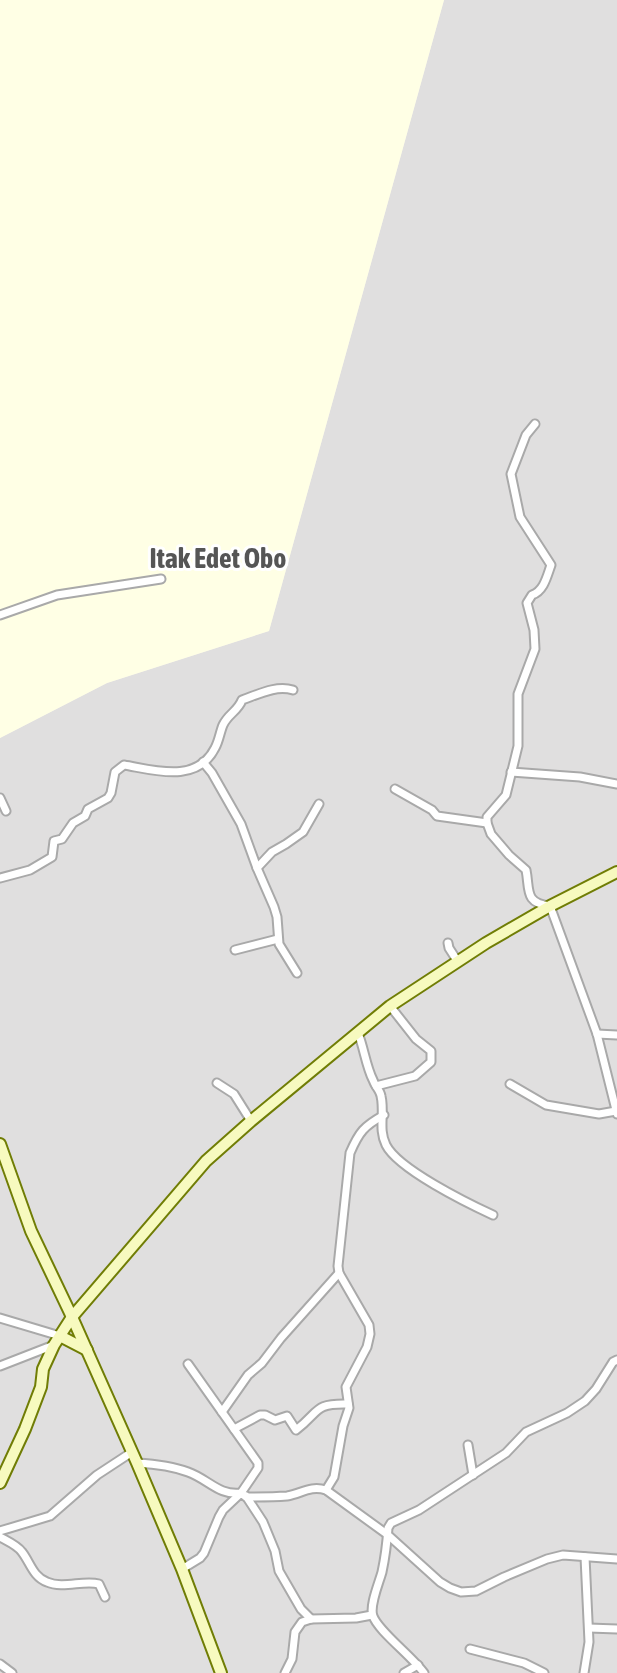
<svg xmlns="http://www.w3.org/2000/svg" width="617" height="1673" viewBox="0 0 617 1673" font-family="'Asap Condensed',sans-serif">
	<rect width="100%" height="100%" fill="#f2efe9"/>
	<path fill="#e0dfdf" d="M444 0H617V1673H0V738L107 683 269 631Z"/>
	<path fill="#ffffe5" d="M0 0H444L269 631 107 683 0 738Z"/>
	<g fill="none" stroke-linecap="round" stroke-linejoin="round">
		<defs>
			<g id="street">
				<path d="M535 424 526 435 511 474 520 517 551 565C547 576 544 591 532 595L527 603 534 630 535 649 518 694V746L506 795 487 817V823L491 834 509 855 526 870C530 890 524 903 550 906L597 1034 617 1114"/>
				<path d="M0 615 57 595 161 579"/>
				<path d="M203 762 212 773 241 824 257 868 274 907 277 917 279 944 297 973"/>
				<path d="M511 772 580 777 617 784"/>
				<path d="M395 789 432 810 437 816 487 823"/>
				<path d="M0 798 6 811"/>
				<path d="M257 868 272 852 286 844 303 832 319 804"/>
				<path d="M0 878 30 870 52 857 54 841 62 839 73 823 85 816 88 809 108 798 111 793 115 772 124 765C154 770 197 784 215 748 219 741 220 732 223 725 228 714 238 711 242 700 259 694 276 685 293 690"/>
				<path d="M448 943 449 948 458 962"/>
				<path d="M235 950 278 939"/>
				<path d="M358 1033C364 1048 366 1066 373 1080 375 1086 380 1090 381 1096 385 1113 378 1129 386 1145 398 1169 467 1203 493 1215"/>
				<path d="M597 1034 617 1035"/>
				<path d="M217 1083 234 1094 251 1121"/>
				<path d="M510 1084 546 1105 599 1114 616 1111"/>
				<path d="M376 1086 415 1076 431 1062V1051L416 1039 390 1006"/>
				<path d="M0 1318 60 1336"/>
				<path d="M0 1366 54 1345"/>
				<path d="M222 1412 248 1375 262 1363 281 1338 339 1273"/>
				<path d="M234 1429 260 1415H265L275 1420 287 1416 296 1430C320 1412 313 1403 348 1404"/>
				<path d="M468 1445 473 1475"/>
				<path d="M137 1463C154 1464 172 1466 188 1472 208 1479 219 1496 241 1493L258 1468V1463L188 1364"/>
				<path d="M326 1490 334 1477 343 1426 349 1408 346 1387 367 1347 370 1334 369 1325 339 1273 338 1266 350 1153C359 1132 364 1126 384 1115"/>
				<path d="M246 1496 263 1522 275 1551 279 1571 301 1609 311 1619"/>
				<path d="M0 1531 50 1516 97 1475 132 1452"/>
				<path d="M0 1537C7 1541 17 1545 22 1552 30 1562 33 1577 47 1582 63 1589 83 1580 99 1584L105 1597"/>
				<path d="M182 1569 200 1558 204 1553 219 1517 223 1510 241 1493 246 1497C259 1497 273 1497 287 1496 301 1494 310 1485 326 1490L388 1535 440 1582 450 1588 461 1592 476 1591 504 1577 547 1559 563 1555 617 1559"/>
				<path d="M589 1628 617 1629"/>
				<path d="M470 1649 524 1663 544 1673"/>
				<path d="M0 1664 12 1673"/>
				<path d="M285 1673 292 1659 295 1632 302 1622 311 1619 356 1618 372 1615"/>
				<path d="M404 1673 418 1665"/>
				<path d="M424 1673C412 1656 378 1631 373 1616 369 1606 379 1583 382 1572 385 1558 387 1542 388 1528L391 1523 419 1510 506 1453 526 1432 567 1413 585 1401 596 1389 613 1362 617 1360"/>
				<path d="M584 1673 589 1642 585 1557"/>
			</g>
			<g id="secondary">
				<path d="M0 1144 31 1231 72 1317 137 1463 182 1569 221 1673"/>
				<path d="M60 1336 87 1350"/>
				<path d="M0 1483 25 1429 41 1387 43 1369 54 1345 72 1317 206 1161 251 1121 390 1006 486 943 550 906 617 872"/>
			</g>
		</defs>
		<use href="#street" stroke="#a9a9a9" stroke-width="11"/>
		<use href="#secondary" stroke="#707d05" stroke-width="14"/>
		<use href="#street" stroke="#fff" stroke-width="7"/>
		<use href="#secondary" stroke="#f7fabf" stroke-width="10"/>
	</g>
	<g text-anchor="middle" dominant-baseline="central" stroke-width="6" stroke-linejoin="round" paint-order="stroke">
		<g font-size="28" font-weight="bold" fill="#555" stroke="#fff">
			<text x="218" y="558">Itak Edet Obo</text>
		</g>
	</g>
</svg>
